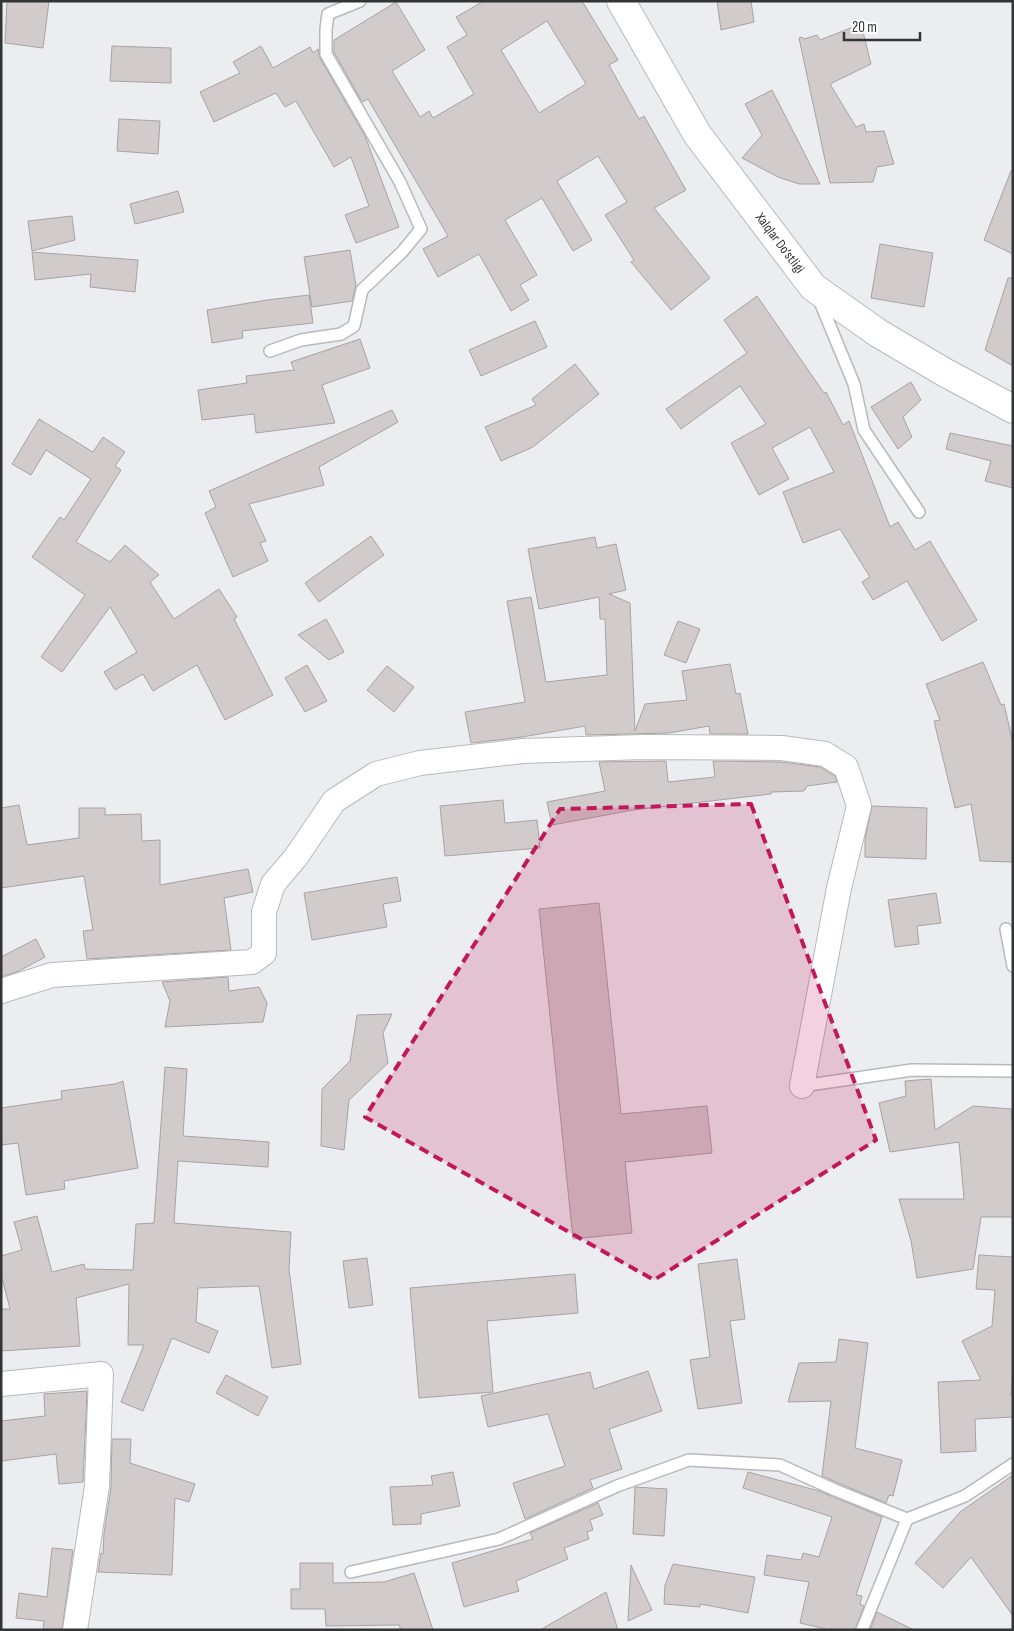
<svg xmlns="http://www.w3.org/2000/svg" width="1014" height="1631" viewBox="0 0 1014 1631" font-family="'Sofia Sans Condensed',sans-serif">
	<rect width="100%" height="100%" fill="#ebedf1"/>
	<g fill="#d1cbcb" stroke="#a8a3a2" fill-rule="evenodd">
		<path d="M7 1H49L43 48 5 43Z"/>
		<path d="M484 1H582L618 60 609 65 639 119 644 116 686 190 654 208 710 278 671 310 631 262 634 260 605 215 627 202 598 156 557 181 592 240 573 251 542 198 505 220 537 275 520 285 529 300 511 311 479 254 438 277 423 249 448 236 368 99 362 102 334 52V40L396 2 425 50 392 71 420 117 429 111 433 118 474 94 447 47 467 35 456 17ZM547 21 586 84 539 113 501 50Z"/>
		<path d="M717 1H751L754 22 721 30Z"/>
		<path d="M861 24 871 64 830 84 856 127 864 124 866 132 884 131 894 164 877 167 873 182 830 183 799 38 802 37 804 39 817 35 820 40Z"/>
		<path d="M112 46 171 48V83L110 81Z"/>
		<path d="M261 46 273 68 310 47 313 53 318 49 320 58 365 136 399 227 356 243 345 215 369 206 351 157 334 167 296 101 285 107 276 93 214 122 200 92 240 73 233 62Z"/>
		<path d="M772 90 820 184H799L778 177 742 158 762 135 745 104Z"/>
		<path d="M119 119 160 121 158 154 117 151Z"/>
		<path d="M1011 171H1013V254L984 240Z"/>
		<path d="M178 191 184 212 135 224 130 204Z"/>
		<path d="M72 216 75 240 32 251 28 221Z"/>
		<path d="M880 244 933 253 924 307 871 298Z"/>
		<path d="M350 250 356 286 352 301 312 307 304 257Z"/>
		<path d="M32 252 138 260 135 292 90 287 91 274 35 280Z"/>
		<path d="M1008 278H1013V366L985 350Z"/>
		<path d="M309 295 313 323 242 331 243 338 212 343 207 310 267 300Z"/>
		<path d="M757 296 824 393 826 392 843 425 849 421 890 527 898 522 915 550 930 541 977 620 942 641 907 581 873 600 862 582 870 577 840 529 803 543 783 492 834 472 810 427 772 448 789 479 759 495 731 443 766 424 740 386 681 429 666 409 747 353 724 320Z"/>
		<path d="M535 321 547 347 481 376 469 350Z"/>
		<path d="M360 339 370 368 322 385 335 423 256 433 254 414 202 420 198 390 247 383 246 376 294 370 291 362Z"/>
		<path d="M575 364 599 394 533 447 501 461 485 427 536 405 532 399Z"/>
		<path d="M911 382 921 400 903 417 912 437 898 449 871 407Z"/>
		<path d="M392 410 398 422 319 467 324 485 249 504 266 541 260 543 268 561 233 577 205 513 216 507 209 491Z"/>
		<path d="M39 419 93 452 103 437 125 452 115 466 121 470 76 542 110 562 125 545 159 575 150 582 174 619 219 589 237 617 234 619 273 695 225 720 197 665 153 691 143 674 115 690 104 672 137 652 110 607 62 672 41 657 85 595 32 557 60 517 64 520 91 479 46 450 31 475 12 464Z"/>
		<path d="M950 433 1013 446V488L985 481 991 461 946 449Z"/>
		<path d="M371 536 384 555 319 602 305 583Z"/>
		<path d="M595 537 597 548 616 544 626 590 609 594 630 603 635 731 645 704 687 700 682 671 730 664 736 694 740 693 748 734H710L709 726 669 733 586 735 585 726 522 737 471 743 465 712 525 702 507 601 531 597 546 682 607 675 605 619H600L599 597 539 609 528 549Z"/>
		<path d="M326 619 344 652 329 660 298 635Z"/>
		<path d="M678 621 700 629 686 663 664 655Z"/>
		<path d="M983 662 1001 705 1004 704 1013 743V862L980 861 971 804 955 808 934 721 940 720 926 684Z"/>
		<path d="M307 665 327 701 305 712 285 678Z"/>
		<path d="M387 666 414 687 394 712 367 690Z"/>
		<path d="M666 761 668 782 715 777 713 761 781 762 820 767 835 776 837 782 807 786 804 791 771 792V794L633 810 552 825 547 802 605 791 599 762Z"/>
		<path d="M503 800 505 823 537 820 540 848 445 856 440 806Z"/>
		<path d="M19 805 27 845 79 838V808H105V815L141 814 142 841 160 840V885L248 869 253 892 224 898 231 950 87 959 83 931 93 930 84 876 1 888V808Z"/>
		<path d="M872 806 927 808 926 859 865 857V839Z"/>
		<path d="M397 877 401 901 383 904 387 927 312 940 304 893Z"/>
		<path d="M936 893 941 923 917 926 919 944 895 947 888 900Z"/>
		<path d="M599 903 621 1114 707 1106 712 1153 625 1162 632 1233 573 1239 539 909Z"/>
		<path d="M36 939 45 957 19 971 1 977V957Z"/>
		<path d="M228 977 229 991 259 987 267 1003 263 1022 165 1027 170 1001 162 982Z"/>
		<path d="M392 1014 383 1033 388 1063 349 1100 344 1150 321 1146 322 1089 350 1061 357 1015Z"/>
		<path d="M165 1067 187 1069 183 1136 269 1142 268 1167 178 1161 174 1223 291 1232 289 1269 301 1364 272 1368 259 1286 198 1288 196 1322 218 1331 209 1353 172 1338 143 1411 121 1402 144 1345H128L129 1284 76 1298 80 1346 1 1351V1309H10L1 1274V1256L22 1250 14 1222 37 1216 52 1272 84 1264 85 1269 133 1270 136 1224 154 1223Z"/>
		<path d="M931 1079 935 1130 973 1106 1011 1109 1013 1130V1217H981L973 1269 917 1278 911 1241 899 1199H964L959 1142 890 1152 879 1103 906 1096 905 1081Z"/>
		<path d="M123 1081 138 1168 64 1181 65 1189 26 1195 18 1143 1 1145V1108L62 1099 61 1091 115 1084Z"/>
		<path d="M979 1255 1013 1257V1369L1011 1396 1013 1395V1417L975 1419 976 1451 941 1453 938 1382 981 1380 962 1341 992 1326 995 1290 976 1289Z"/>
		<path d="M367 1258 373 1305 349 1308 343 1261Z"/>
		<path d="M737 1259 745 1319 730 1321 742 1403 698 1409 690 1360 710 1357 698 1264Z"/>
		<path d="M575 1274 578 1313 487 1321 493 1392 419 1398 410 1288Z"/>
		<path d="M839 1339 868 1343 855 1448 902 1460 893 1496 889 1495 886 1503 822 1476 831 1401 788 1402 799 1363 836 1362Z"/>
		<path d="M648 1371 662 1411 609 1429 622 1469 590 1480 593 1488 525 1519 513 1483 565 1466 548 1414 488 1427 481 1396 590 1372 594 1389Z"/>
		<path d="M226 1375 268 1397 258 1416 216 1393Z"/>
		<path d="M87 1391 83 1482 59 1484 56 1454 1 1461V1421L45 1416 44 1394Z"/>
		<path d="M112 1439H131L130 1463 195 1484 189 1502 175 1498 172 1575 98 1572 101 1553 103 1554 104 1533 111 1488Z"/>
		<path d="M453 1472 460 1506 421 1514V1524L393 1525 390 1487 433 1485 431 1476Z"/>
		<path d="M748 1472 819 1491 882 1517 856 1595 862 1596 860 1604 864 1606 855 1630H830L800 1623 809 1582 764 1575 767 1555 801 1560 803 1553 819 1557 832 1517 743 1488Z"/>
		<path d="M1013 1475V1616L971 1557 943 1588 915 1563 960 1512Z"/>
		<path d="M635 1487 667 1489 664 1536 633 1534Z"/>
		<path d="M598 1503 603 1515 590 1520 593 1530 587 1532 589 1539 564 1548 568 1559 516 1581 519 1591 464 1607 452 1563 533 1539 530 1533Z"/>
		<path d="M52 1548 73 1550 62 1630H43L44 1621 16 1618 19 1593 47 1597Z"/>
		<path d="M300 1563H333V1583L384 1582 414 1573 433 1630H401L399 1625 326 1626 325 1609H291V1589H300Z"/>
		<path d="M673 1564 755 1577 748 1613 700 1604V1607L664 1604 665 1585Z"/>
		<path d="M631 1565 652 1610 628 1621Z"/>
		<path d="M606 1592 618 1630H540Z"/>
		<path d="M877 1612 914 1630H870Z"/>
	</g>
	<g fill="none" stroke-linecap="round" stroke-linejoin="round">
		<defs>
			<g id="lane">
				<path d="M818 297 854 384 864 430 919 512"/>
				<path d="M270 351 301 340 341 334 354 326 362 290 402 252 421 229 400 182 326 54V29L328 14 360 1"/>
				<path d="M1006 929 1013 966"/>
				<path d="M802 1086 912 1070 1013 1071"/>
				<path d="M351 1572 499 1539 617 1486 689 1460 780 1465 835 1490 907 1519"/>
				<path d="M862 1630 907 1519 965 1496 1013 1464"/>
			</g>
			<g id="street">
				<path d="M1 991 52 975 252 962 264 953V912L273 884 296 857 334 801 376 774 420 763 523 751 643 747 782 748 825 754 846 767 859 806 839 888 802 1086"/>
				<path d="M1 1384 101 1374 97 1486 75 1630"/>
			</g>
			<path id="secondary" d="M621 1 697 134 813 287 878 333 944 372 1013 409"/>
		</defs>
		<use href="#lane" stroke="#b7b9bd" stroke-width="14"/>
		<use href="#street" stroke="#b7b9bd" stroke-width="26"/>
		<use href="#secondary" stroke="#b7b9bd" stroke-width="30"/>
		<use href="#lane" stroke="#fff" stroke-width="11"/>
		<use href="#street" stroke="#fff" stroke-width="24"/>
		<use href="#secondary" stroke="#fff" stroke-width="28"/>
	</g>
	<path fill="#c2185b" fill-opacity="0.2" stroke="#c2185b" stroke-width="4" stroke-dasharray="10 6" stroke-linejoin="round" d="M751 804 876 1140 654 1280 365 1117 560 809Z"/>
	<g text-anchor="middle" dominant-baseline="central" stroke-width="5" stroke-linejoin="round" paint-order="stroke">
		<g font-size="14" fill="#333436" stroke="#fff">
			<text transform="translate(780 243) rotate(53)">Xalqlar Do’stligi</text>
		</g>
	</g>
	<rect width="1014" height="1631" fill="none" stroke="#333436" stroke-width="5"/>
	<path d="M844 32v8h76v-8" fill="none" stroke="#333436" stroke-width="2.5"/>
	<text x="852" y="32" font-size="15" fill="#333436" stroke="#ffffff" stroke-width="4" paint-order="stroke">20 m</text>
</svg>
